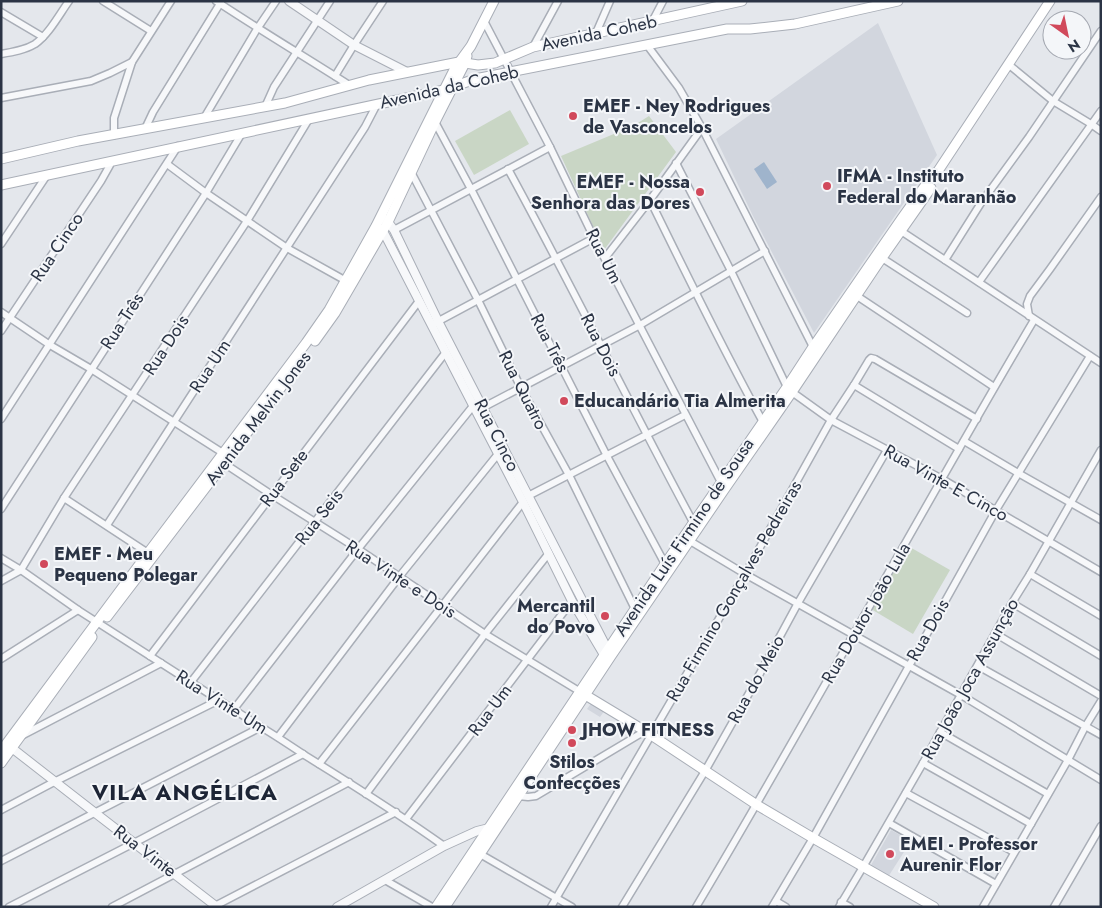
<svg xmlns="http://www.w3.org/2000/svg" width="1102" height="908" viewBox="0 0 1102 908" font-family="Jost,sans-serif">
	<rect width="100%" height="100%" fill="#e4e7ec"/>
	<g fill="#d2d6de">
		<path d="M878 23 937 155 814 333 753 216 716 139Z"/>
		<path d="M592 702 605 710 600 717 587 709Z"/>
		<path d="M891 830 911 841 888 877 870 867Z"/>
	</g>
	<g fill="#c9d6c5">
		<path d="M510 110 529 144 474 175 455 141Z"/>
		<path d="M649 116 676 152 604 250 561 156 633 126Z"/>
		<path d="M908 546 950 570 913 634 871 609Z"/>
	</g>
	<path fill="#9fb4cc" d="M764 162 777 182 767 189 754 169Z"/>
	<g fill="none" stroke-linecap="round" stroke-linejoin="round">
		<defs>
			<g id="minor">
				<path d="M103 1 151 31"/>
				<path d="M216 1C260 30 305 57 349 85"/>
				<path d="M1 12 43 37"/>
				<path d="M484 21 550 147 594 238 723 486"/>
				<path d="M652 22 663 1"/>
				<path d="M596 33 610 1"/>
				<path d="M647 45 679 88 702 128 814 349"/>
				<path d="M533 47 558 1"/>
				<path d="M1 54C13 52 25 50 35 44 49 34 59 15 69 1"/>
				<path d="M1008 64 1053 101 1091 124 1101 131"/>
				<path d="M335 76 354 45 383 1"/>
				<path d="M1 98 91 81 110 73 132 62"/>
				<path d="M265 107 274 87 330 1"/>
				<path d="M204 118 257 29 276 1"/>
				<path d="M435 122 471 189 607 456 665 564"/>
				<path d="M145 129 153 112 221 2"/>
				<path d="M114 135V118L132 62 171 1"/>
				<path d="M676 163 731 271 787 387"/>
				<path d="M167 164 206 193 287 248 348 282"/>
				<path d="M508 169C572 286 630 405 693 522"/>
				<path d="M411 172 478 300 521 388 569 475 635 609"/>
				<path d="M650 200C687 275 723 350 763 422"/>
				<path d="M394 230 550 147"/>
				<path d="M901 231 1101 363"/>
				<path d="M1 244 47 175"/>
				<path d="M605 258 650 200 702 128"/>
				<path d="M882 258 967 313"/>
				<path d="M945 260 981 203 1029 137 1101 31"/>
				<path d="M979 282 1101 111"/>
				<path d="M857 296 994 387"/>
				<path d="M1 312 50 345 91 369 226 455"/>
				<path d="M1029 316 1027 304 1030 296 1050 269 1101 197"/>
				<path d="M435 323 594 238"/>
				<path d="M1 331 101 181 110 165 111 161"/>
				<path d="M854 385 959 449"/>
				<path d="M792 392 831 420 942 479 1101 572"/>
				<path d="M480 409 640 325 765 251"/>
				<path d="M1 419 178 146"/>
				<path d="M964 441 1018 473 1101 520"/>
				<path d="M222 462 272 495 358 549 485 634 579 691"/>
				<path d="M528 496 685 415"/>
				<path d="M64 498 148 553"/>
				<path d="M1 509 206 193 242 133"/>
				<path d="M107 525 365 127 377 104"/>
				<path d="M690 541 745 574 961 695 1101 780"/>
				<path d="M1 558 21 570 78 610 261 727C276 736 291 746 306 756 353 785 399 814 444 846"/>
				<path d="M1030 574 1101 616"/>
				<path d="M1 581 21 570 64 498 247 221 309 119"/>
				<path d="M1012 603 1101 656"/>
				<path d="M996 634 1101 696"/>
				<path d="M150 656 419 301"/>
				<path d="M1 659 78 610"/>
				<path d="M978 666 1101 735"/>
				<path d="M191 682 446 352"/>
				<path d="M234 709 358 549 473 406"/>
				<path d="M940 732 1048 794"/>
				<path d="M23 735 161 663"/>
				<path d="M278 737 399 577 498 454"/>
				<path d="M923 763 1031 824"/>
				<path d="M319 764 523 502"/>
				<path d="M906 793 1014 852"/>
				<path d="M366 794 485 634 549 553"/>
				<path d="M518 796 528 797 536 796 645 731"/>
				<path d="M1 810 54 782 219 700"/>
				<path d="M406 819 572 601"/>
				<path d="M889 823 996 884"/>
				<path d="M480 854 572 907"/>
				<path d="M1 861 261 727"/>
				<path d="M385 880 432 907"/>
				<path d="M776 901 786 907"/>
				<path d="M841 902 850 907"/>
				<path d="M9 907 134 843 303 754"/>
				<path d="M112 907 349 782"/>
				<path d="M213 907 396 812"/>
				<path d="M551 907 745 574 831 420 854 385 869 360 871 358 875 359 977 419"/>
				<path d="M622 907 705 771 752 688 798 603 887 450"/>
				<path d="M696 907C812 713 919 514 1034 320"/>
				<path d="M772 907 813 838 996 510 1090 356"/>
				<path d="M839 907 863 867 923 763 1012 603 1030 574 1101 450"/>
				<path d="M983 907 1068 760 1085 727 1101 701"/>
				<path d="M1054 907 1101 826"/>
			</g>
			<g id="tertiary">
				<path d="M289 1 354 45 407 72"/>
				<path d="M384 219 388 222 394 230 438 321 610 654"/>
				<path d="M380 229 383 231 523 502 572 601 607 660"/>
				<path d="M8 745 94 812 217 907"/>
				<path d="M337 907 444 846 477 831 489 828 491 829"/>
			</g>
			<g id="secondary">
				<path d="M1 159 78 141 285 103 369 80 459 62 478 65 495 63 533 47 742 1"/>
				<path d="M1 185 444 90 475 79 727 29H750L795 24 898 1"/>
				<path d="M315 341 335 313 388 222 435 122 465 63 467 56"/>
				<path d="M107 617 229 457 282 386"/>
				<path d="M582 693 645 731 757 805 813 838 934 907"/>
				<path d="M1 751 148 553 306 343 329 310 376 226 455 68 471 46 494 1"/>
				<path d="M1 763 92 637"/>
				<path d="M436 907 665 564 787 387 813 347 902 218 932 176 938 171 1050 1"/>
				<path d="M445 907 611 656 724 490 792 392 877 265 931 188"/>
			</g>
		</defs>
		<use href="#minor" stroke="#a9aeb7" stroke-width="9"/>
		<use href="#tertiary" stroke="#a9aeb7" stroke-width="10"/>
		<use href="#secondary" stroke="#a9aeb7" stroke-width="11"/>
		<use href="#minor" stroke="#f7f8fa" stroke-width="6"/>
		<use href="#tertiary" stroke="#f7f8fa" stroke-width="8"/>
		<use href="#secondary" stroke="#fff" stroke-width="9"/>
	</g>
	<g fill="#d1495b" stroke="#f4f6f9" stroke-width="2">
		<circle cx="573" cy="116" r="5"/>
		<circle cx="827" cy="186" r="5"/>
		<circle cx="700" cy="192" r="5"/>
		<circle cx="564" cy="401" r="5"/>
		<circle cx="44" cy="564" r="5"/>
		<circle cx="605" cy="616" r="5"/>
		<circle cx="572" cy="730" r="5"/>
		<circle cx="572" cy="743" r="5"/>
		<circle cx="890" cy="854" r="5"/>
	</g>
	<g text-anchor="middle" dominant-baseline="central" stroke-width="4" stroke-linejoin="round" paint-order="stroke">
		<g font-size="18" fill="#2b3445" stroke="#f4f6f9">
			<text transform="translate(599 33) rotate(-12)">Avenida Coheb</text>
			<text transform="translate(449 87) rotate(-13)">Avenida da Coheb</text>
			<text transform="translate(57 247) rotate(-56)">Rua Cinco</text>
			<text transform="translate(604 256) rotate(63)">Rua Um</text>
			<text transform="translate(122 321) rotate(-57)">Rua Três</text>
			<text transform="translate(550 343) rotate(63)">Rua Três</text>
			<text transform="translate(166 345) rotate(-57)">Rua Dois</text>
			<text transform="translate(601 345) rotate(63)">Rua Dois</text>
			<text transform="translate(210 366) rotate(-57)">Rua Um</text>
			<text transform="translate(523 390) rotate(63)">Rua Quatro</text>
			<text transform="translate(258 418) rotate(-53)">Avenida Melvin Jones</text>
			<text transform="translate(497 435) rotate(63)">Rua Cinco</text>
			<text transform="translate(284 478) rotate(-53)">Rua Sete</text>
			<text transform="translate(946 483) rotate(29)">Rua Vinte E Cinco</text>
			<text transform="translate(319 517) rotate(-52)">Rua Seis</text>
			<text transform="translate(684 537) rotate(-56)">Avenida Luís Firmino de Sousa</text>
			<text transform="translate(401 579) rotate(33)">Rua Vinte e Dois</text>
			<text transform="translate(734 591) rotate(-60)">Rua Firmino Gonçalves Pedreiras</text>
			<text transform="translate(866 613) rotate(-60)">Rua Doutor João Lula</text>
			<text transform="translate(928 630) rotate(-61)">Rua Dois</text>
			<text transform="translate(756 679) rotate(-61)">Rua do Meio</text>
			<text transform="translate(970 679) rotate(-61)">Rua João Joca Assunção</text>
			<text transform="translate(222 702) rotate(32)">Rua Vinte Um</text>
			<text transform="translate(490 710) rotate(-53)">Rua Um</text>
			<text transform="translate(145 851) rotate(37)">Rua Vinte</text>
		</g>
		<g font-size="18" font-weight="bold" fill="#2b3445" stroke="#f4f6f9" text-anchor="start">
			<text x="583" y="106">EMEF - Ney Rodrigues<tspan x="583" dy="21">de Vasconcelos</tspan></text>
			<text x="837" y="176">IFMA - Instituto<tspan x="837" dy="21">Federal do Maranhão</tspan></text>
			<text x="690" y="182" text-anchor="end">EMEF - Nossa<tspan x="690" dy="21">Senhora das Dores</tspan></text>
			<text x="574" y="401">Educandário Tia Almerita</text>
			<text x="54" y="554">EMEF - Meu<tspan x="54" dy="21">Pequeno Polegar</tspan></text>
			<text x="595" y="606" text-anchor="end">Mercantil<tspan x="595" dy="21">do Povo</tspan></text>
			<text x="582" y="730">JHOW FITNESS</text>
			<text x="572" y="762" text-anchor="middle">Stilos<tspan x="572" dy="21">Confecções</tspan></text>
			<text x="900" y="844">EMEI - Professor<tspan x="900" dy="21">Aurenir Flor</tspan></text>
		</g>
		<g font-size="22" font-weight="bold" letter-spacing="1" fill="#1d2536" stroke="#f4f6f9">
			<text x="185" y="792">VILA ANGÉLICA</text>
		</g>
	</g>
	<rect width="1102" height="908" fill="none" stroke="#2b3445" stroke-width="5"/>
	<g transform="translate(1067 35) rotate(147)"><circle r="24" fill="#f4f6f9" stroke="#a4a8b1"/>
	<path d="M0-4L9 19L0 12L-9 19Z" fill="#d1495b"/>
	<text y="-8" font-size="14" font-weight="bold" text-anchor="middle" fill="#2b3445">N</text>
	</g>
</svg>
